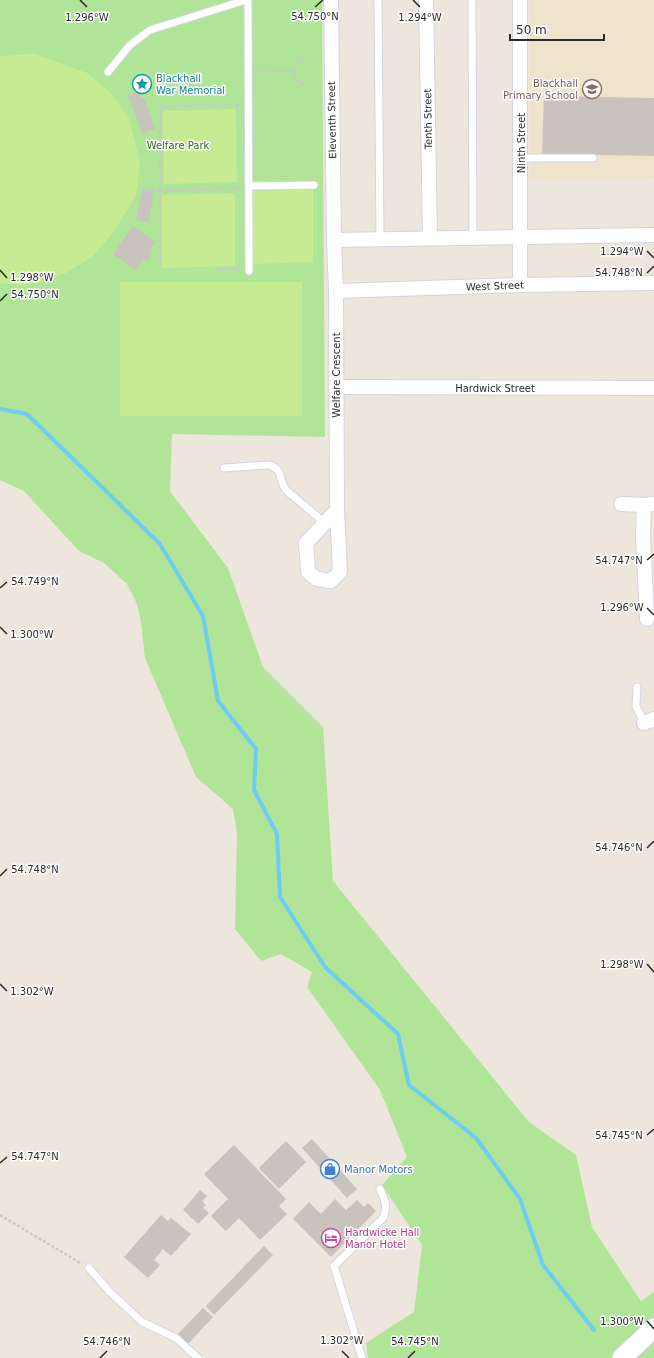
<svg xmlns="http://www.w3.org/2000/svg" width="654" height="1358" viewBox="0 0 654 1358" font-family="'DejaVu Sans',sans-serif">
	<rect width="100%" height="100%" fill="#ede6dc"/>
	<path fill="#efe4cb" d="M529 0H654V178L530 179Z"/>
	<path fill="#b0e597" d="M0 0H322L325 437 172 434 170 491 228 568 263 667 323 727 333 881 529 1122 576 1155 592 1227 641 1301 654 1292V1358H368L366 1343 414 1312 422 1245 382 1185 407 1157 380 1090 307 987 312 972 281 954 261 961 235 929 237 833 233 809 196 777 145 658 141 622 137 604 127 584 104 563 79 551 24 491 0 480Z"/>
	<g fill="#c5ec93">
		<path d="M35 54 87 73 113 95 130 121 140 163 136 196 113 233 92 257 66 273 37 283 18 285 0 283V56Z"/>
		<path d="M236 109 237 182 164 184 163 111Z"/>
		<path d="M313 189V262L252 264V191Z"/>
		<path d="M235 193V266L162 268V195Z"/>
		<rect x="120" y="282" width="182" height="134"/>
	</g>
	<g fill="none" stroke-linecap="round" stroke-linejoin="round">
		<path stroke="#6cccf1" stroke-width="4" d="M0 409 27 414 160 544 203 616 218 701 256 749 254 790 277 834 280 897 325 967 398 1034 409 1085 476 1138 520 1199 543 1265 594 1330"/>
	</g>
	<g fill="#c8c3bc">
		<path d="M139 92 141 98H144L155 129 142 133 128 95Z"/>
		<path d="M544 96 654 98V156L542 154Z"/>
		<path d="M142 190 154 193 148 223 136 220Z"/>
		<path d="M133 226 155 242 149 251 152 254 147 261 143 259 136 270 113 254Z"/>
		<path d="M312 1139 357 1189 347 1198 302 1148Z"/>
		<path d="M286 1141 306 1162 279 1189 259 1168Z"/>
		<path d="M234 1145 286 1199 279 1206 287 1214 260 1240 239 1218 226 1231 211 1216 228 1199 204 1174Z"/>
		<path d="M200 1190 207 1196 202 1201 206 1205 203 1208 209 1213 198 1224 183 1210Z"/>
		<path d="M335 1199 346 1210 357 1200 364 1207 368 1203 376 1211 331 1257 293 1219 309 1202 321 1214Z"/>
		<path d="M161 1215 168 1221 171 1218 191 1234 171 1256 163 1249 154 1260 160 1265 148 1278 124 1257Z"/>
		<path d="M264 1246 273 1255 214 1315 206 1306Z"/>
		<path d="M203 1308 213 1317 188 1344 178 1334Z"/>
	</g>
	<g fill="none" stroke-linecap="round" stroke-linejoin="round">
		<defs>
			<g id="lane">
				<path d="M248 0 249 271"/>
				<path d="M378 0 380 239"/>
				<path d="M472 0 473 237"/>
				<path d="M108 72 130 45 150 30 246 0"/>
				<path d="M521 158H593"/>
				<path d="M250 186 314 185"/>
				<path d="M224 468 268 465C285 469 277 480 287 491L325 523"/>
				<path d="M637 687 636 706 644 723"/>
				<path d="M89 1268 109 1291 142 1322 176 1338 198 1358"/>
				<path d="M362 1358 334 1266 383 1218C388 1207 385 1200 380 1189"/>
			</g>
			<g id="street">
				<path d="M331 0 334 240 336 291 337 510 340 572 331 581 317 579 308 572 306 543 337 510"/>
				<path d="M426 0 430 238"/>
				<path d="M334 240 654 235"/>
				<path d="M520 285V0"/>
				<path d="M336 291 520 285 654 283"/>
				<path d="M336 387 654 388"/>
				<path d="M621 504 644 505"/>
				<path d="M647 619 643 536 644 505 654 504"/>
				<path d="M644 723 654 719"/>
			</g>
			<path id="secondary" d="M622 1358 654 1328"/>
		</defs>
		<use href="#lane" stroke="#d1d4e4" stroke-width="9"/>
		<use href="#street" stroke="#d1d4e4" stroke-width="16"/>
		<use href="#secondary" stroke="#d1d4e4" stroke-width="21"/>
		<g stroke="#c8c8c8" stroke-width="2.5" stroke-dasharray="3 2" stroke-linecap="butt">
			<path d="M257 72 295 70"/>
			<path d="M303 84C302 83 298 81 297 80 292 73 297 62 303 58"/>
			<path d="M237 104V115"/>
			<path d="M141 189 159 191 239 188"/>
			<path d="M160 263V107L240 104"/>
			<path d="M216 270 241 269"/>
			<path d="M0 1215 82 1264"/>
		</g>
		<use href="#lane" stroke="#fff" stroke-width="7"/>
		<use href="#street" stroke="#fff" stroke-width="14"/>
		<use href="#secondary" stroke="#fff" stroke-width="19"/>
	</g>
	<path fill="none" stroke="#2a2a2a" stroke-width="1.5" d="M80 0 87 7M413 0 420 7M315 7 323 0M647 251 654 258M0 270 7 278M647 273 654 266M0 301 7 294M647 560 654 554M0 588 7 582M647 608 654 615M0 627 7 634M647 848 654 841M0 876 7 869M647 964 654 972M0 984 7 991M647 1135 654 1129M0 1163 7 1157M647 1321 654 1329M342 1351 349 1358M100 1358 107 1351M408 1358 415 1351"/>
	<defs>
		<symbol id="sight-ring" viewBox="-11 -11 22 22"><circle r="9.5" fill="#fff" stroke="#0f9aa8" stroke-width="1.5"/><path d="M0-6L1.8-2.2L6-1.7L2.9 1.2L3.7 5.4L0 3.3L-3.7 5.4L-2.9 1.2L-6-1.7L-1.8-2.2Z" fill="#0f9aa8"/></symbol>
		<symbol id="school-ring" viewBox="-11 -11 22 22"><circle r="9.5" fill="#fff" stroke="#8d6e63" stroke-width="1.5"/><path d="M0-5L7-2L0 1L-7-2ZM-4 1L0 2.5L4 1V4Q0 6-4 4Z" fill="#8d6e63"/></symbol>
		<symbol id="shop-ring" viewBox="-11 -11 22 22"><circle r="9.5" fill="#fff" stroke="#3f7fe0" stroke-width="1.5"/><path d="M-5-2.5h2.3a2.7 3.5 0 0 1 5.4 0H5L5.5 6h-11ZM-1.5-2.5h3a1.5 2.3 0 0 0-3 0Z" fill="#3f7fe0"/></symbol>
		<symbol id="hotel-ring" viewBox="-11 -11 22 22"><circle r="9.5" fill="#fff" stroke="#d1479c" stroke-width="1.5"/><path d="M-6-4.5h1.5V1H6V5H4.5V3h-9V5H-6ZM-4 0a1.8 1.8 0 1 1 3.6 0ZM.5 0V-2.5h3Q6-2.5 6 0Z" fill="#d1479c"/></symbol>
	</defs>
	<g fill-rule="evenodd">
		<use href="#sight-ring" x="131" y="73" width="22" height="22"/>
		<use href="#school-ring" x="581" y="78" width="22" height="22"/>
		<use href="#shop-ring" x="319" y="1158" width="22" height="22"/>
		<use href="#hotel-ring" x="320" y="1227" width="22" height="22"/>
	</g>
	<g text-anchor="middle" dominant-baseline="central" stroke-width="3" stroke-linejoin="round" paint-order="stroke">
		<g font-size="10" fill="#0d838f" stroke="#fff" text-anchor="start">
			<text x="156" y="78">Blackhall<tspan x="156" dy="12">War Memorial</tspan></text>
		</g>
		<g font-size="10" fill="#785e54" stroke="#fff" text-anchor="end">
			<text x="578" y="83">Blackhall<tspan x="578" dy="12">Primary School</tspan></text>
		</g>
		<g font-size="10" fill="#2a2a2a" stroke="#fff">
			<text transform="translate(428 119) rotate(-91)">Tenth Street</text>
			<text transform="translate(332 120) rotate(-91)">Eleventh Street</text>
			<text transform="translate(521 143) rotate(-90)">Ninth Street</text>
			<text transform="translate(495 286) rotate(-2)">West Street</text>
			<text transform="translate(336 375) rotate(-90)">Welfare Crescent</text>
			<text x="495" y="388">Hardwick Street</text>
		</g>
		<g font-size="10" fill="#286a18" stroke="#fff">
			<text x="178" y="145">Welfare Park</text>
		</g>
		<g font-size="10" fill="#366cbe" stroke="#fff" text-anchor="start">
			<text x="344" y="1169">Manor Motors</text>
		</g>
		<g font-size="10" fill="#b23c85" stroke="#fff" text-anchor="start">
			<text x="345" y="1232">Hardwicke Hall<tspan x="345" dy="12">Manor Hotel</tspan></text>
		</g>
	</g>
	<g font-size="10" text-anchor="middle" fill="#2a2a2a" stroke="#fff" stroke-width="3" stroke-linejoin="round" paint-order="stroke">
		<text x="315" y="20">54.750°N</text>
		<text x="87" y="21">1.296°W</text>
		<text x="420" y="21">1.294°W</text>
		<text x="622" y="255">1.294°W</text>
		<text x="619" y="276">54.748°N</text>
		<text x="32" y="281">1.298°W</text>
		<text x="35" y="298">54.750°N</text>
		<text x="619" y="564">54.747°N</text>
		<text x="35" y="585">54.749°N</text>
		<text x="622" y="611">1.296°W</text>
		<text x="32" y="638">1.300°W</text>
		<text x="619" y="851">54.746°N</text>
		<text x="35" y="873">54.748°N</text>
		<text x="622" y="968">1.298°W</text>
		<text x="32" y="995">1.302°W</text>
		<text x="619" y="1139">54.745°N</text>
		<text x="35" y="1160">54.747°N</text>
		<text x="622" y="1325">1.300°W</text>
		<text x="342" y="1344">1.302°W</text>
		<text x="107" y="1345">54.746°N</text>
		<text x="415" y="1345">54.745°N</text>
	</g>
	<path d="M510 34v6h94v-6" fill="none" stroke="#2a2a2a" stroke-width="2"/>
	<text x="516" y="34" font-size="12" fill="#2a2a2a" stroke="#ffffff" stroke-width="3" paint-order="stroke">50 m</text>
</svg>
